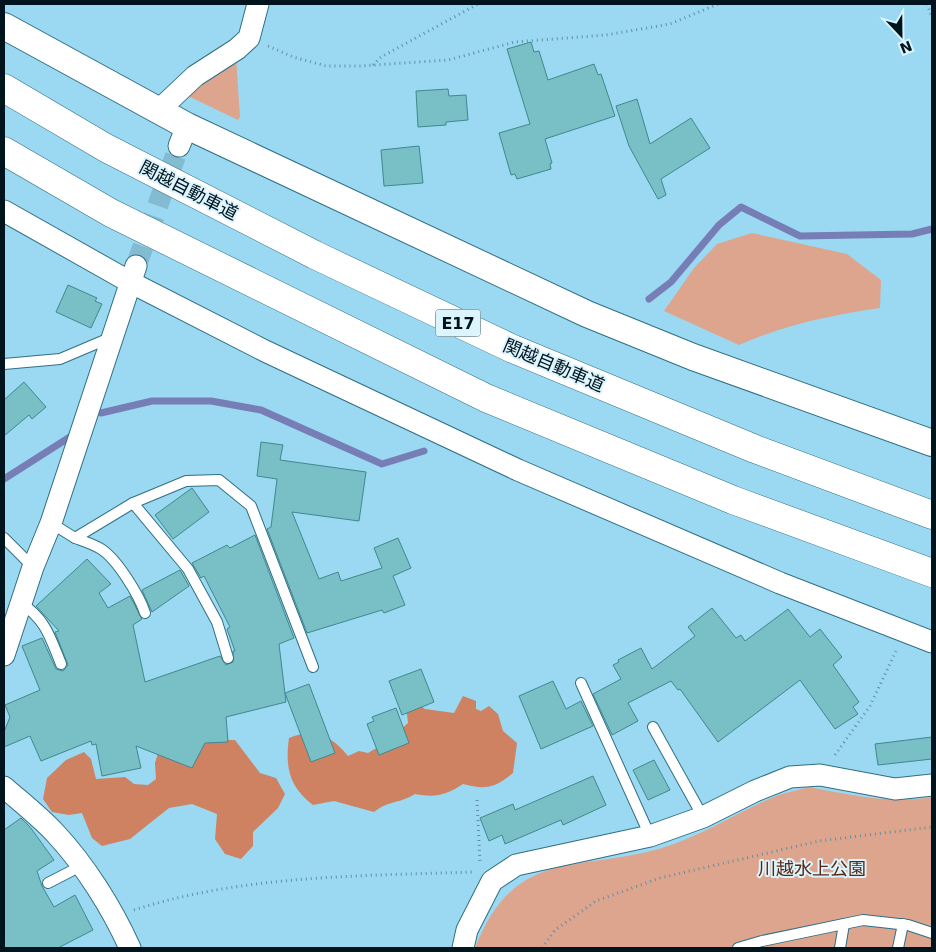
<svg xmlns="http://www.w3.org/2000/svg" width="936" height="952" viewBox="0 0 936 952" font-family="'DejaVu Sans','Noto Sans JP',sans-serif">
	<rect width="100%" height="100%" fill="#9ad9f1"/>
	<g fill="#dea58e">
		<path d="M236 57 240 117 238 120 188 96 194 84Z"/>
		<path d="M752 233 847 254 881 280 880 308C832 315 784 325 739 345L664 311 694 268 717 244Z"/>
		<path d="M809 787C850 795 891 804 932 797V948H475C515 846 577 873 662 848 702 836 738 812 776 796 787 792 799 790 809 787Z"/>
	</g>
	<g fill="#cf8262">
		<path d="M463 696 476 701V709L481 711 489 706 498 714 503 731 517 743 513 773C495 788 485 790 463 784 446 795 436 798 415 794 399 804 389 800 374 812L334 801 313 805C289 787 285 767 289 738 314 727 332 736 348 756L359 751 368 753 385 743 408 723 406 705 415 702 425 709 454 713Z"/>
		<path d="M201 740H235L260 773 276 778 285 794 278 808 253 832V846L241 859 225 854 215 839 217 814 192 804 169 808 130 839 102 846 92 838 82 813 69 815 52 812 43 799 47 778 66 760 84 752 91 759 96 779 125 777 134 784 148 785 156 779 155 763 159 750Z"/>
	</g>
	<g fill="none" stroke-linecap="round" stroke-linejoin="round">
		<g stroke="#777eb5" stroke-width="7">
			<path d="M649 299 671 282 719 225 741 207 800 236 912 234 932 229"/>
			<path d="M101 413 152 401H211L261 410 382 464 424 451"/>
			<path d="M4 479 73 435"/>
		</g>
	</g>
	<g fill="#78bfc6" stroke="#40888e">
		<path d="M531 42 534 52 539 51 548 80 594 64 598 75 601 74 615 116 545 139 552 163 550 164 551 169 517 179 515 174 511 175 499 133 530 124 507 49Z"/>
		<path d="M448 89 449 96 466 95 468 120 446 122V125L418 127 416 91Z"/>
		<path d="M637 99 650 144 691 118 710 148 661 179 666 195 658 199 629 146 616 106Z"/>
		<path d="M419 146 423 183 384 186 381 150Z"/>
		<path d="M68 285 97 298 95 301 102 304 91 328 56 312Z"/>
		<path d="M24 382 46 407 32 419 29 415 4 436V400Z"/>
		<path d="M261 442 283 445 280 460 366 472 359 521 292 512 319 579 338 572 341 581 382 568 374 548 398 538 411 568 393 576 405 605 384 613 382 610 307 633 267 529 271 527 277 479 257 476Z"/>
		<path d="M192 488 209 512 173 539 155 515Z"/>
		<path d="M255 535 294 638 279 644 286 702 226 717 228 742 205 743 192 768 136 746 141 768 102 776 96 744 92 745 91 741 41 761 30 736 4 747V732L10 717 5 705 40 690 22 646 42 638 56 669 63 671 68 665 55 632 59 631 36 606 87 559 111 584 99 593 108 608 130 596 142 619 133 625 145 682 220 656 226 665 233 662V651H235L227 629 230 627 204 576 201 578 192 563 227 545 230 548Z"/>
		<path d="M180 570 189 586 152 612 142 590Z"/>
		<path d="M712 608 736 638 741 635 745 641 788 609 810 637 820 629 842 657 833 665 859 702 853 707 858 714 835 729 800 680 718 742 680 689 678 690 671 681 628 703 638 721 612 735 593 694 621 679 613 665 619 662 618 660 641 648 652 669 695 636 688 627Z"/>
		<path d="M421 669 434 702 402 715 389 681Z"/>
		<path d="M553 681 566 709 581 701 593 726 541 749 519 696Z"/>
		<path d="M309 684 335 753 311 762 285 693Z"/>
		<path d="M396 708 409 743 379 755 367 724 374 721 372 717Z"/>
		<path d="M932 737V759L878 765 875 744Z"/>
		<path d="M654 760 670 790 648 800 633 770Z"/>
		<path d="M593 776 606 805 563 825 561 820 505 844 502 835 489 841 480 818 513 804 515 810Z"/>
		<path d="M21 818 30 827 54 860 37 871 42 886 54 907 75 895 93 930 58 948H4V830Z"/>
	</g>
	<g fill="none" stroke-linecap="round" stroke-linejoin="round">
		<path stroke="#83bbd1" stroke-width="21" stroke-dasharray="21 11" stroke-linecap="butt" d="M136 266 179 146"/>
		<defs>
			<g id="service">
				<path d="M4 364 60 359 112 337"/>
				<path d="M133 503 188 569 217 622 228 658"/>
				<path d="M51 523 75 538 133 503 186 481 219 480 251 506 313 667"/>
				<path d="M4 538 33 567"/>
				<path d="M75 538C83 541 93 544 101 549 117 559 139 595 145 613"/>
				<path d="M21 603C46 620 50 637 61 664"/>
				<path d="M581 683 650 836"/>
				<path d="M653 727 703 817"/>
				<path d="M48 883 81 866"/>
				<path d="M738 948 762 941 863 920 908 925 932 933"/>
				<path d="M840 948 844 924"/>
				<path d="M898 948 903 924"/>
			</g>
			<g id="minor">
				<path d="M159 110 195 76 237 49 249 38 258 4"/>
				<path d="M179 146 187 126"/>
				<path d="M4 211 130 282 265 351 518 470 780 583 932 642"/>
				<path d="M4 655 33 567 51 523 136 266"/>
				<path d="M4 787C21 802 40 817 55 833 85 865 112 908 130 948"/>
				<path d="M463 948 467 930 492 881 516 865 650 836 703 817 755 791 790 777 820 775 895 789 932 785"/>
			</g>
			<path id="tertiary" d="M4 26 187 126 587 314 693 357 932 443"/>
			<g id="motorway">
				<path d="M4 88 106 148 315 255 513 349 755 449 932 515"/>
				<path d="M4 151 111 213 486 398 733 500 932 573"/>
			</g>
		</defs>
		<use href="#service" stroke="#306f84" stroke-width="12"/>
		<use href="#minor" stroke="#306f84" stroke-width="23"/>
		<use href="#tertiary" stroke="#306f84" stroke-width="28"/>
		<use href="#motorway" stroke="#306f84" stroke-width="29"/>
		<g stroke="#6190a2" stroke-width="3" stroke-dasharray="1 4" stroke-linecap="butt">
			<path d="M927 4 932 17"/>
			<path d="M268 46 293 57 326 66H359L448 60 515 42 606 35 670 24 718 4"/>
			<path d="M373 65 381 57 478 4"/>
			<path d="M835 755 870 706 896 651"/>
			<path d="M477 800 480 862"/>
			<path d="M134 910C243 875 359 876 472 872"/>
			<path d="M542 948 555 930 596 901 660 878 819 841 932 827"/>
		</g>
		<use href="#service" stroke="#fff" stroke-width="10"/>
		<use href="#minor" stroke="#fff" stroke-width="21"/>
		<use href="#tertiary" stroke="#fff" stroke-width="26"/>
		<use href="#motorway" stroke="#fff" stroke-width="28"/>
	</g>
	<g text-anchor="middle" dominant-baseline="central" stroke-width="4" stroke-linejoin="round" paint-order="stroke">
		<rect fill="#dbf4fd" stroke="#425760" stroke-width="1" x="435.5" y="309.5" width="45" height="27" rx="4"/>
		<g font-size="16" font-weight="bold" fill="#00141d">
			<text x="458" y="323">E17</text>
		</g>
		<g font-size="18" fill="#00141d" stroke="#dbf4fd">
			<text transform="translate(189 190) rotate(27)">関越自動車道</text>
			<text transform="translate(554 365) rotate(23)">関越自動車道</text>
		</g>
		<g font-size="18" fill="#592711" stroke="#dbf4fd">
			<text x="812" y="868">川越水上公園</text>
		</g>
	</g>
	<rect width="936" height="952" fill="none" stroke="#00141d" stroke-width="10"/>
	<g transform="translate(901 35) rotate(158)" stroke="#dbf4fd" stroke-width="4" paint-order="stroke">
	<path d="M0-4L9 19L0 12L-9 19Z" fill="#00141d"/>
	<text y="-8" font-size="14" font-weight="bold" text-anchor="middle" fill="#00141d">N</text>
	</g>
</svg>
